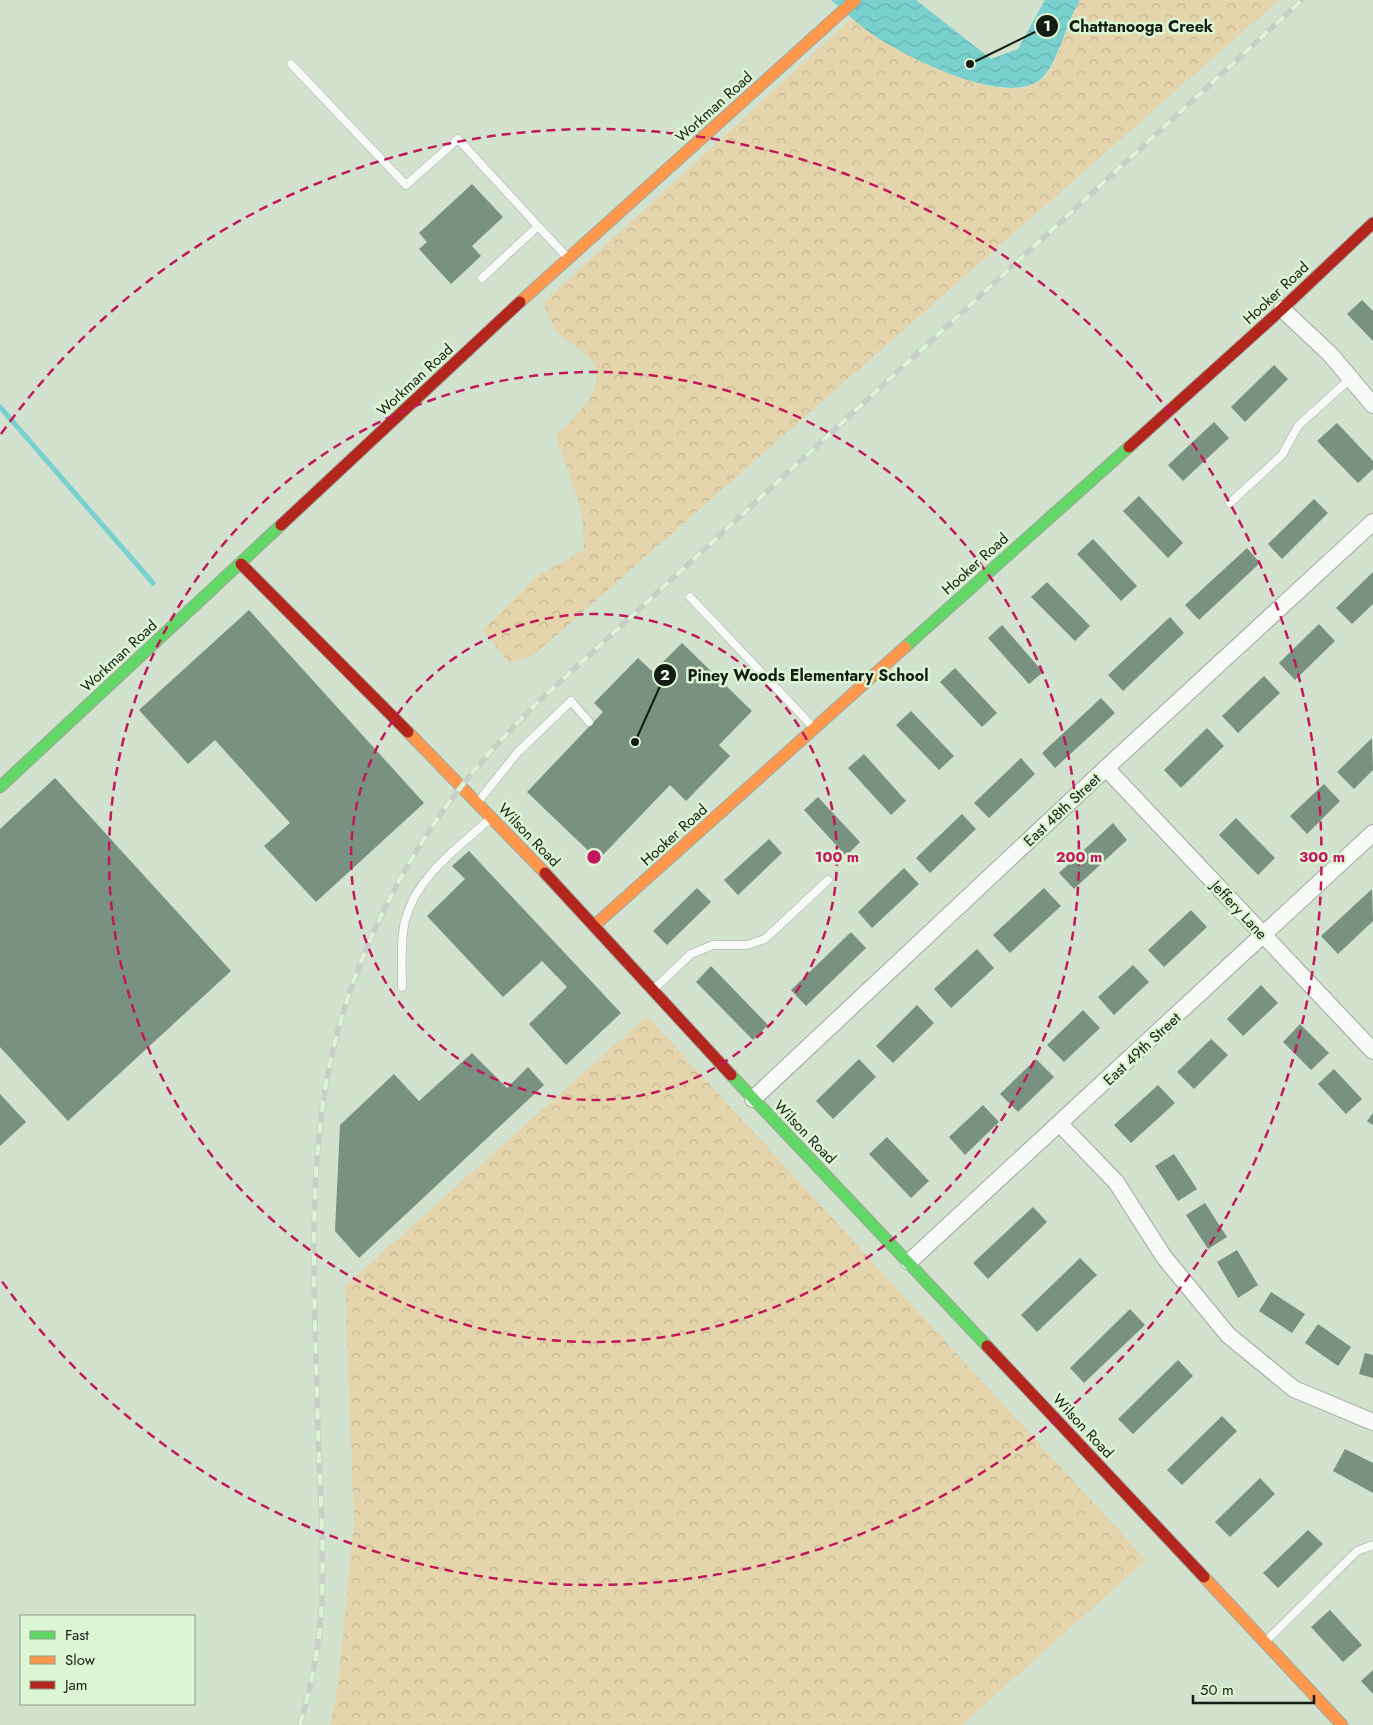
<svg xmlns="http://www.w3.org/2000/svg" width="1373" height="1725" viewBox="0 0 1373 1725" font-family="Jost,sans-serif">
	<defs>
		<pattern id="forest-crowns" width="20" height="18" patternUnits="userSpaceOnUse" patternTransform="scale(1.25)"><rect width="20" height="18" fill="#e4d5ac"/><path d="M2 6a3 3 0 1 1 6 0M12 15a3 3 0 1 1 6 0" fill="none" stroke="#c3b693"/></pattern>
		<pattern id="water-waves" width="16" height="10" patternUnits="userSpaceOnUse" patternTransform="scale(1.25)"><rect width="16" height="10" fill="#79d1cf"/><path d="M0 5q4-4 8 0t8 0" fill="none" stroke="#68b3b1"/></pattern>
	</defs>
	<rect width="100%" height="100%" fill="#d3e1cf"/>
	<g fill="url(#forest-crowns)">
		<path d="M1080 0H1279L534 655 509 663 483 630 537 576 584 550 582 512 556 437C572 418 612 387 591 360 582 349 569 344 559 334 552 326 547 312 543 303L852 18C885 44 1009 118 1045 76 1061 57 1067 22 1080 0Z"/>
		<path d="M647 1016 1146 1560 962 1725H330L338 1687 354 1521 345 1286Z"/>
	</g>
	<path fill="url(#water-waves)" d="M831 0H916L991 59 1018 49 1045 0H1080C1067 21 1059 59 1044 76 1012 112 904 56 872 34 857 24 845 11 831 0Z"/>
	<g fill="none" stroke-linecap="round" stroke-linejoin="round">
		<path stroke="#79d1cf" stroke-width="5" d="M0 407 153 583"/>
	</g>
	<g fill="#789181">
		<path d="M472 184 503 217 472 246 481 256 451 284 419 249 427 242 419 233Z"/>
		<path d="M1362 300 1373 311V341L1347 314Z"/>
		<path d="M1274 365 1288 379 1245 422 1231 407Z"/>
		<path d="M1214 422 1229 438 1183 481 1168 465Z"/>
		<path d="M1337 423 1373 461V469L1358 483 1317 441Z"/>
		<path d="M1139 496 1183 543 1168 558 1123 511Z"/>
		<path d="M1314 499 1328 513 1282 559 1268 544Z"/>
		<path d="M1093 539 1137 586 1121 601 1077 554Z"/>
		<path d="M1247 548 1260 563 1199 620 1185 605Z"/>
		<path d="M1373 572V604L1352 624 1336 608Z"/>
		<path d="M1047 582 1090 626 1075 641 1031 597Z"/>
		<path d="M249 610 424 803 316 902 264 846 290 823 215 740 188 764 139 710Z"/>
		<path d="M1170 617 1184 633 1123 691 1108 675Z"/>
		<path d="M1319 624 1335 641 1295 680 1279 663Z"/>
		<path d="M1002 625 1043 672 1029 684 988 638Z"/>
		<path d="M682 643 752 711 719 745 730 756 686 801 670 785 598 860 527 792 603 712 594 703 638 658 653 672Z"/>
		<path d="M955 668 997 713 982 727 940 682Z"/>
		<path d="M1264 676 1280 693 1238 733 1222 716Z"/>
		<path d="M1101 698 1115 713 1055 768 1042 753Z"/>
		<path d="M911 711 954 756 939 770 896 725Z"/>
		<path d="M1207 728 1224 746 1181 788 1164 770Z"/>
		<path d="M1372 738 1373 770 1354 789 1337 772Z"/>
		<path d="M864 754 906 801 891 815 848 768Z"/>
		<path d="M1021 758 1035 774 989 818 974 803Z"/>
		<path d="M55 778 231 971 68 1121 0 1047V829Z"/>
		<path d="M1324 784 1340 801 1307 834 1290 816Z"/>
		<path d="M818 797 860 842 846 856 804 810Z"/>
		<path d="M962 814 976 829 930 873 916 858Z"/>
		<path d="M1236 818 1275 858 1258 875 1219 835Z"/>
		<path d="M1113 823 1127 840 1074 889 1059 873Z"/>
		<path d="M769 839 782 853 738 895 724 880Z"/>
		<path d="M469 851 621 1013 566 1065 529 1024 567 987 542 961 503 997 427 916 465 879 452 866Z"/>
		<path d="M904 868 919 884 872 928 858 912Z"/>
		<path d="M697 888 711 902 667 945 653 931Z"/>
		<path d="M1044 888 1061 906 1010 953 993 935Z"/>
		<path d="M1372 889 1373 921 1338 954 1321 936Z"/>
		<path d="M1191 910 1207 927 1164 967 1148 950Z"/>
		<path d="M851 932 866 948 806 1006 791 990Z"/>
		<path d="M977 949 994 968 951 1008 934 989Z"/>
		<path d="M1133 965 1149 982 1114 1015 1098 997Z"/>
		<path d="M711 966 768 1025 753 1040 696 982Z"/>
		<path d="M1261 985 1278 1003 1243 1036 1227 1019Z"/>
		<path d="M917 1005 934 1023 893 1063 876 1046Z"/>
		<path d="M1083 1010 1100 1028 1064 1062 1047 1045Z"/>
		<path d="M1300 1024 1329 1053 1311 1070 1283 1042Z"/>
		<path d="M1211 1039 1228 1055 1194 1089 1177 1072Z"/>
		<path d="M472 1053 507 1088 528 1067 544 1085 359 1258 335 1231 340 1125 394 1074 419 1101Z"/>
		<path d="M859 1059 876 1077 833 1119 816 1101Z"/>
		<path d="M1036 1059 1054 1077 1018 1112 1000 1094Z"/>
		<path d="M1334 1069 1362 1099 1346 1114 1318 1084Z"/>
		<path d="M1158 1085 1175 1103 1131 1143 1114 1125Z"/>
		<path d="M0 1094 26 1122 0 1146Z"/>
		<path d="M983 1105 999 1122 965 1155 949 1137Z"/>
		<path d="M1373 1113V1125L1367 1121Z"/>
		<path d="M887 1137 929 1181 911 1198 869 1154Z"/>
		<path d="M1174 1154 1197 1189 1178 1201 1155 1166Z"/>
		<path d="M1205 1203 1227 1237 1208 1249 1186 1215Z"/>
		<path d="M1033 1207 1047 1222 988 1279 973 1263Z"/>
		<path d="M1237 1250 1258 1285 1238 1298 1217 1262Z"/>
		<path d="M1080 1258 1097 1275 1037 1332 1021 1315Z"/>
		<path d="M1271 1292 1305 1314 1292 1333 1259 1311Z"/>
		<path d="M1130 1309 1145 1325 1084 1383 1070 1368Z"/>
		<path d="M1318 1324 1351 1347 1338 1366 1305 1343Z"/>
		<path d="M1365 1353 1373 1355V1378L1359 1374Z"/>
		<path d="M1178 1360 1193 1376 1133 1434 1118 1419Z"/>
		<path d="M1222 1416 1237 1431 1182 1485 1167 1470Z"/>
		<path d="M1345 1449 1373 1463V1493L1333 1471Z"/>
		<path d="M1260 1478 1275 1494 1230 1537 1215 1522Z"/>
		<path d="M1308 1530 1323 1544 1278 1588 1263 1573Z"/>
		<path d="M1330 1610 1362 1645 1343 1662 1311 1627Z"/>
		<path d="M1373 1670V1694L1361 1681Z"/>
	</g>
	<g fill="none" stroke-linecap="round" stroke-linejoin="round">
		<defs>
			<g id="lane">
				<path d="M291 64 406 185 458 139 538 226"/>
				<path d="M482 278 538 226 566 256"/>
				<path d="M1230 503 1282 455 1298 426 1351 378"/>
				<path d="M690 597 813 727"/>
				<path d="M478 802 517 753 571 701 589 722"/>
				<path d="M402 987C402 966 400 942 405 921 416 876 459 847 491 818"/>
				<path d="M655 988 691 954 713 945H747L765 939 828 880"/>
				<path d="M1266 1641 1357 1551 1373 1545"/>
			</g>
			<g id="street">
				<path d="M1282 309 1330 354 1373 405"/>
				<path d="M1106 768 1373 1051"/>
				<path d="M753 1099 1106 768 1373 522"/>
				<path d="M1060 1124 1116 1182 1164 1257 1228 1335 1294 1389 1373 1422"/>
				<path d="M909 1262 1373 833"/>
			</g>
			<g id="fast">
				<path d="M905 647 1129 447"/>
				<path d="M0 787 281 525"/>
				<path d="M731 1075 987 1346"/>
			</g>
			<g id="slow">
				<path d="M520 302 855 0"/>
				<path d="M408 732 545 873"/>
				<path d="M595 925 905 647"/>
				<path d="M1204 1577 1342 1725"/>
			</g>
			<g id="jam">
				<path d="M1129 447 1282 309 1373 223"/>
				<path d="M281 525 520 302"/>
				<path d="M241 564 408 732"/>
				<path d="M545 873 731 1075"/>
				<path d="M987 1346 1204 1577"/>
			</g>
		</defs>
		<use href="#lane" stroke="#9ea89b" stroke-width="9"/>
		<use href="#street" stroke="#9ea89b" stroke-width="18"/>
		<use href="#fast" stroke="#9ea89b" stroke-width="13"/>
		<use href="#slow" stroke="#9ea89b" stroke-width="13"/>
		<use href="#jam" stroke="#9ea89b" stroke-width="13"/>
		<use href="#lane" stroke="#f8faf8" stroke-width="8"/>
		<use href="#street" stroke="#f8faf8" stroke-width="16"/>
		<use href="#fast" stroke="#63d668" stroke-width="11"/>
		<use href="#slow" stroke="#ff974d" stroke-width="11"/>
		<use href="#jam" stroke="#b3261e" stroke-width="11"/>
		<defs>
			<path id="rail" d="M300 1725C312 1683 321 1640 322 1596 324 1542 320 1487 318 1433 316 1326 308 1218 322 1111 334 1011 377 908 434 824 463 780 499 741 536 704L1302 0"/>
		</defs>
		<use href="#rail" stroke="#cacec9" stroke-width="5.5"/>
		<use href="#rail" stroke="#dcf6d4" stroke-width="4" stroke-dasharray="11" stroke-linecap="butt"/>
	</g>
	<g fill="none" stroke="#c2185b" stroke-width="2.5" stroke-dasharray="9 6">
		<circle cx="594" cy="857" r="243"/>
		<circle cx="594" cy="857" r="485"/>
		<path d="M1 434A728 728 0 1 1 1 1280"/>
	</g>
	<g text-anchor="middle" dominant-baseline="central" stroke-width="5" stroke-linejoin="round" paint-order="stroke">
		<g font-size="15" fill="#141d11" stroke="#dcf6d4">
			<text transform="translate(714 107) rotate(-42)">Workman Road</text>
			<text transform="translate(1276 293) rotate(-43)">Hooker Road</text>
			<text transform="translate(415 380) rotate(-43)">Workman Road</text>
			<text transform="translate(975 564) rotate(-42)">Hooker Road</text>
			<text transform="translate(119 656) rotate(-43)">Workman Road</text>
			<text transform="translate(1062 810) rotate(-43)">East 48th Street</text>
			<text transform="translate(529 835) rotate(46)">Wilson Road</text>
			<text transform="translate(674 835) rotate(-42)">Hooker Road</text>
			<text transform="translate(1239 910) rotate(47)">Jeffery Lane</text>
			<text transform="translate(1142 1049) rotate(-43)">East 49th Street</text>
			<text transform="translate(805 1132) rotate(46)">Wilson Road</text>
			<text transform="translate(1083 1426) rotate(47)">Wilson Road</text>
		</g>
	</g>
	<circle cx="594" cy="857" r="8" fill="#c2185b" stroke="#dcf6d4" stroke-width="2.5"/>
	<g font-size="15" text-anchor="middle" font-weight="bold" fill="#c2185b" stroke="#dcf6d4" stroke-width="5" stroke-linejoin="round" paint-order="stroke">
		<text x="837" y="862">100 m</text>
		<text x="1079" y="862">200 m</text>
		<text x="1322" y="862">300 m</text>
	</g>
	<path fill="none" stroke="#141d11" stroke-width="2" d="M970 64L1047 26M635 742L665 675"/>
	<g fill="#141d11" stroke="#dcf6d4" stroke-width="2">
		<circle cx="970" cy="64" r="5"/>
		<circle cx="635" cy="742" r="5"/>
		<circle cx="1047" cy="26" r="12"/>
		<circle cx="665" cy="675" r="12"/>
	</g>
	<g font-size="15" text-anchor="middle" font-weight="bold" fill="#fff">
		<text x="1047" y="31">1</text>
		<text x="665" y="680">2</text>
	</g>
	<g font-size="16" text-anchor="middle" font-weight="bold" fill="#141d11" stroke="#dcf6d4" stroke-width="5" stroke-linejoin="round" paint-order="stroke">
		<text x="1141" y="32">Chattanooga Creek</text>
		<text x="808" y="681">Piney Woods Elementary School</text>
	</g>
	<rect x="20" y="1615" width="175" height="90" fill="#dcf6d4" stroke="#8c9f86"/>
	<rect x="30" y="1631" width="25" height="8" fill="#63d668" stroke="#8c9f86"/>
	<text x="65" y="1640" font-size="15" fill="#141d11">Fast</text>
	<rect x="30" y="1656" width="25" height="8" fill="#ff974d" stroke="#8c9f86"/>
	<text x="65" y="1665" font-size="15" fill="#141d11">Slow</text>
	<rect x="30" y="1681" width="25" height="8" fill="#b3261e" stroke="#8c9f86"/>
	<text x="65" y="1690" font-size="15" fill="#141d11">Jam</text>
	<path d="M1193 1695v8h121v-8" fill="none" stroke="#141d11" stroke-width="2.5"/>
	<text x="1200" y="1695" font-size="15" fill="#141d11" stroke="#dcf6d4" stroke-width="4" paint-order="stroke">50 m</text>
</svg>
